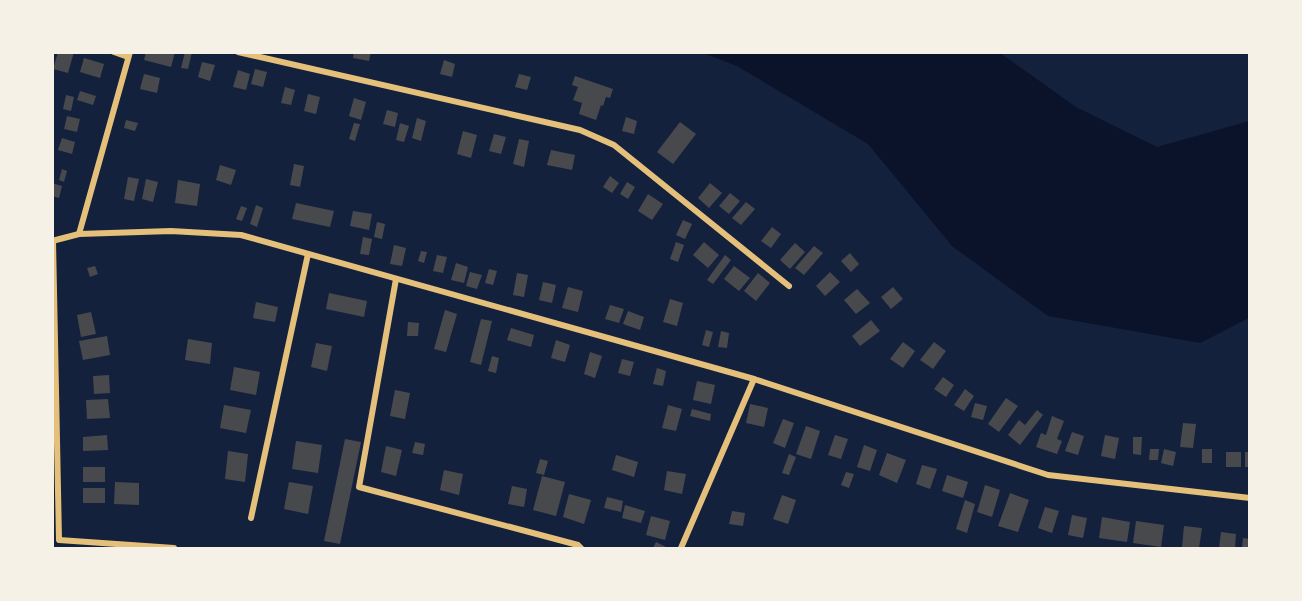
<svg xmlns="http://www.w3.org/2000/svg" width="1302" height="601" viewBox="0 0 1302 601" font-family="'Golos Text',sans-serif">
	<rect width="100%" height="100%" fill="#14213d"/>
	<path fill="#0b132b" d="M703 53H1000L1076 107 1157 147 1249 121V318L1200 343 1048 316 952 246 868 144 737 66Z"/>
	<g fill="#48494c">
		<path d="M58 52H74L68 73 53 69Z"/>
		<path d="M146 52H175L171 67 144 60Z"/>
		<path d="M185 52H192L188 69 181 68Z"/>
		<path d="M354 52H371L369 61 353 58Z"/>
		<path d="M84 58 104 64 100 78 80 72Z"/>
		<path d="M444 60 455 64 452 77 440 74Z"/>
		<path d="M202 62 215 65 210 81 198 77Z"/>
		<path d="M255 69 267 72 263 87 251 84Z"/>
		<path d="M238 70 250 74 246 90 233 87Z"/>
		<path d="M144 74 160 78 157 93 140 89Z"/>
		<path d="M519 74 531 77 527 90 515 87Z"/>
		<path d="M575 76 613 89 610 98 606 97 603 106 601 105 596 120 579 114 582 103 573 100 578 87 572 85Z"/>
		<path d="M285 87 295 90 291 105 281 103Z"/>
		<path d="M80 91 96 96 93 105 77 100Z"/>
		<path d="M308 94 320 97 316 114 304 111Z"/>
		<path d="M66 95 74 97 71 111 63 109Z"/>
		<path d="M354 98 366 102 361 120 349 116Z"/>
		<path d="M387 110 398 113 395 127 383 124Z"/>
		<path d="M67 116 80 119 77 132 64 129Z"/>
		<path d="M626 117 637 121 634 134 622 131Z"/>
		<path d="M417 118 426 121 421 141 412 138Z"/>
		<path d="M126 120 138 123 135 131 124 128Z"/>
		<path d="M680 122 696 134 673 164 657 152Z"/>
		<path d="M354 123 360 124 355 141 349 139Z"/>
		<path d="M400 123 409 126 404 142 396 140Z"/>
		<path d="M463 131 477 135 471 158 457 154Z"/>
		<path d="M494 134 506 137 501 154 489 151Z"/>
		<path d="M62 138 75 142 72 154 58 150Z"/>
		<path d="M519 139 529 141 524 167 513 164Z"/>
		<path d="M551 150 575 155 572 170 547 165Z"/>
		<path d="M294 164 304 166 300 187 290 185Z"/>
		<path d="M220 165 236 170 231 185 216 180Z"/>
		<path d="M62 169 67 171 64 182 59 180Z"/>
		<path d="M610 176 619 183 612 193 603 187Z"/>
		<path d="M128 177 139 179 134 201 124 199Z"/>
		<path d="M146 179 158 182 153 202 142 199Z"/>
		<path d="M178 180 200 184 197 206 175 203Z"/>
		<path d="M627 182 635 187 628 199 620 194Z"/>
		<path d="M52 183 62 186 59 198 52 196Z"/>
		<path d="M710 183 722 193 709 208 698 198Z"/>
		<path d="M730 193 740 201 729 214 719 206Z"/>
		<path d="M648 194 663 204 652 220 638 211Z"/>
		<path d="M746 202 755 209 741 225 732 218Z"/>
		<path d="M296 203 334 211 330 227 292 219Z"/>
		<path d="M256 205 263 208 257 227 250 224Z"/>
		<path d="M241 206 247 208 242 221 236 219Z"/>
		<path d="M353 211 372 214 369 230 350 226Z"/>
		<path d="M683 220 692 224 685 239 676 235Z"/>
		<path d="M377 222 385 224 382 239 374 237Z"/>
		<path d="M772 227 781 234 771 248 761 241Z"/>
		<path d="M363 237 372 239 369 255 360 254Z"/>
		<path d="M676 242 684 245 678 262 670 259Z"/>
		<path d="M704 242 719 255 708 268 693 255Z"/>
		<path d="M795 243 805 252 790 269 780 260Z"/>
		<path d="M394 245 406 248 402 266 390 264Z"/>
		<path d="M814 246 823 253 804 275 795 268Z"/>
		<path d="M421 251 427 252 424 263 418 261Z"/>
		<path d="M850 253 859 264 851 272 841 261Z"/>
		<path d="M437 255 447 257 443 273 433 271Z"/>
		<path d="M725 255 731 260 713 284 707 280Z"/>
		<path d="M456 263 468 267 464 283 451 280Z"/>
		<path d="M95 266 98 274 90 277 87 268Z"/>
		<path d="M734 266 750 278 739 291 724 279Z"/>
		<path d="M489 269 497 271 493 285 485 283Z"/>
		<path d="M470 272 482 275 477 289 466 286Z"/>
		<path d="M830 272 840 282 825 296 816 286Z"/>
		<path d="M517 273 528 275 524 297 513 295Z"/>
		<path d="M758 273 770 283 756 301 744 291Z"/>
		<path d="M543 282 556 285 552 303 539 300Z"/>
		<path d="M568 287 583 291 578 312 562 308Z"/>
		<path d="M893 287 903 299 891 309 881 297Z"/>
		<path d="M857 289 870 303 856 314 844 300Z"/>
		<path d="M329 293 367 301 364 317 326 309Z"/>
		<path d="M670 299 683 303 677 326 663 322Z"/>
		<path d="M256 302 278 307 275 322 253 318Z"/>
		<path d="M610 305 624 309 619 323 605 319Z"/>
		<path d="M445 310 457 314 446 352 434 349Z"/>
		<path d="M628 311 644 317 640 330 623 324Z"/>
		<path d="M91 312 96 334 81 337 77 315Z"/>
		<path d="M481 319 492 321 481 365 470 362Z"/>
		<path d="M871 320 880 331 860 346 852 336Z"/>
		<path d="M408 322 419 323 418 336H407Z"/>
		<path d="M511 328 534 335 531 347 507 340Z"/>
		<path d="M706 330 713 332 709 347 702 345Z"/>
		<path d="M721 331 729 333 727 348 718 347Z"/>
		<path d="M107 336 110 355 83 360 79 341Z"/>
		<path d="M188 339 212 343 210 364 185 360Z"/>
		<path d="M556 340 570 345 565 362 551 358Z"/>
		<path d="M903 342 915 351 903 368 890 359Z"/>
		<path d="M934 342 946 351 933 369 920 360Z"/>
		<path d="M316 343 332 346 327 371 311 367Z"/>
		<path d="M590 352 602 356 595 378 584 374Z"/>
		<path d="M492 356 499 358 496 373 488 371Z"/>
		<path d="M622 359 634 362 630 376 618 373Z"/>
		<path d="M234 367 260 372 256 395 230 390Z"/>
		<path d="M657 368 666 371 663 386 653 384Z"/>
		<path d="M109 375 110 393 94 394 93 376Z"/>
		<path d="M943 377 954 385 946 397 934 389Z"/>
		<path d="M697 381 715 385 711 404 693 400Z"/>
		<path d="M965 389 974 396 964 411 954 405Z"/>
		<path d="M395 390 410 393 405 419 390 416Z"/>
		<path d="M1006 398 1018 406 999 432 988 424Z"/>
		<path d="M108 399 110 418 87 419 86 400Z"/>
		<path d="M975 403 987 406 983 420 971 417Z"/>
		<path d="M750 404 768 408 764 427 746 423Z"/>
		<path d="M224 405 251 410 246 433 220 428Z"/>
		<path d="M668 405 682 409 676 431 662 428Z"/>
		<path d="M692 409 711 414 710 421 690 416Z"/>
		<path d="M1037 410 1043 415 1020 445 1008 435 1019 420 1025 425Z"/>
		<path d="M1052 416 1064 421 1057 439 1062 441 1057 454 1036 447 1041 433 1046 435Z"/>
		<path d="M783 419 794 423 785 448 773 443Z"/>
		<path d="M1183 423 1196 424 1193 448 1180 447Z"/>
		<path d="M806 426 820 431 811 459 796 454Z"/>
		<path d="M1072 432 1084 436 1078 455 1065 451Z"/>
		<path d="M107 435 108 450 83 451V437Z"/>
		<path d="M835 435 848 439 841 459 828 455Z"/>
		<path d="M1105 435 1119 438 1115 459 1101 456Z"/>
		<path d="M1133 437H1142L1141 455 1133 454Z"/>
		<path d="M345 439 361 442 340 544 324 541Z"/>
		<path d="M296 441 322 445 318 473 292 469Z"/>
		<path d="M415 442 425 444 423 455 412 453Z"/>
		<path d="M864 445 877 450 870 471 857 467Z"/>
		<path d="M386 446 402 450 396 476 381 472Z"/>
		<path d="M1150 449H1159L1158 460H1149Z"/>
		<path d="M1164 449 1176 452 1173 466 1161 463Z"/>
		<rect x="1202" y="449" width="10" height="14"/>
		<path d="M228 451 248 454 245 482 225 479Z"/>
		<rect x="1226" y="452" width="15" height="15"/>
		<rect x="1245" y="452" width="5" height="15"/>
		<path d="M887 453 906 460 897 483 879 475Z"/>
		<path d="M789 454 796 457 789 475 782 473Z"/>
		<path d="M616 455 638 462 634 477 612 470Z"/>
		<path d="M540 459 548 461 544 475 536 473Z"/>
		<path d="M922 465 937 469 930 489 916 484Z"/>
		<rect x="83" y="467" width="22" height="15"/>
		<path d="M444 470 463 474 459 495 440 490Z"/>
		<path d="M667 471 686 474 682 494 664 490Z"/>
		<path d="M846 472 854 474 849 488 841 485Z"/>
		<path d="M947 475 968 482 963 498 942 491Z"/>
		<path d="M542 476 565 482 556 516 533 510Z"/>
		<path d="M115 482 139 483V505L114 504Z"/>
		<path d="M289 482 313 486 308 514 284 509Z"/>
		<path d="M985 485 1000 490 992 517 977 512Z"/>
		<path d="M512 486 527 489 524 507 508 504Z"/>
		<rect x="83" y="488" width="22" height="15"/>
		<path d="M1010 493 1029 500 1018 532 998 526Z"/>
		<path d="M569 494 591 500 584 524 563 517Z"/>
		<path d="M782 495 796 500 788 524 773 519Z"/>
		<path d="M607 497 623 501 621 512 604 508Z"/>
		<path d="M965 500 975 504 967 533 956 529Z"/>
		<path d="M625 505 645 511 641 523 622 518Z"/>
		<path d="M1045 507 1059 511 1052 533 1038 528Z"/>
		<path d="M732 511 745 513 743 526 729 524Z"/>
		<path d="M1072 515 1087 518 1083 538 1068 535Z"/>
		<path d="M651 516 670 521 665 540 646 535Z"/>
		<path d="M1102 517 1130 522 1127 542 1099 538Z"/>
		<path d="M1136 521 1164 525 1161 547 1133 543Z"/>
		<path d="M1184 526 1202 528 1199 548 1182 547Z"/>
		<path d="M1221 532 1236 534 1235 548H1219Z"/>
		<path d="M1243 538 1250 539V548H1242Z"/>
		<path d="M656 542 668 548H653Z"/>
	</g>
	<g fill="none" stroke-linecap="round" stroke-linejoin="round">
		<g stroke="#e5c07b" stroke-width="6">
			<path d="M114 52 128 57"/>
			<path d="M238 52 580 130 614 145 789 286"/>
			<path d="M79 234 130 52"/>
			<path d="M52 241 79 234 171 231 241 235 754 379 1048 475 1250 498"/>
			<path d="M53 241 59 540 174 548"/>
			<path d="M396 279 359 487 578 545 581 548"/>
			<path d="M251 518 308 254"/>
			<path d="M681 548 754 379"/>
		</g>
	</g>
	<rect width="1302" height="601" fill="none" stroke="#f6f1e7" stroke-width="108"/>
</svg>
